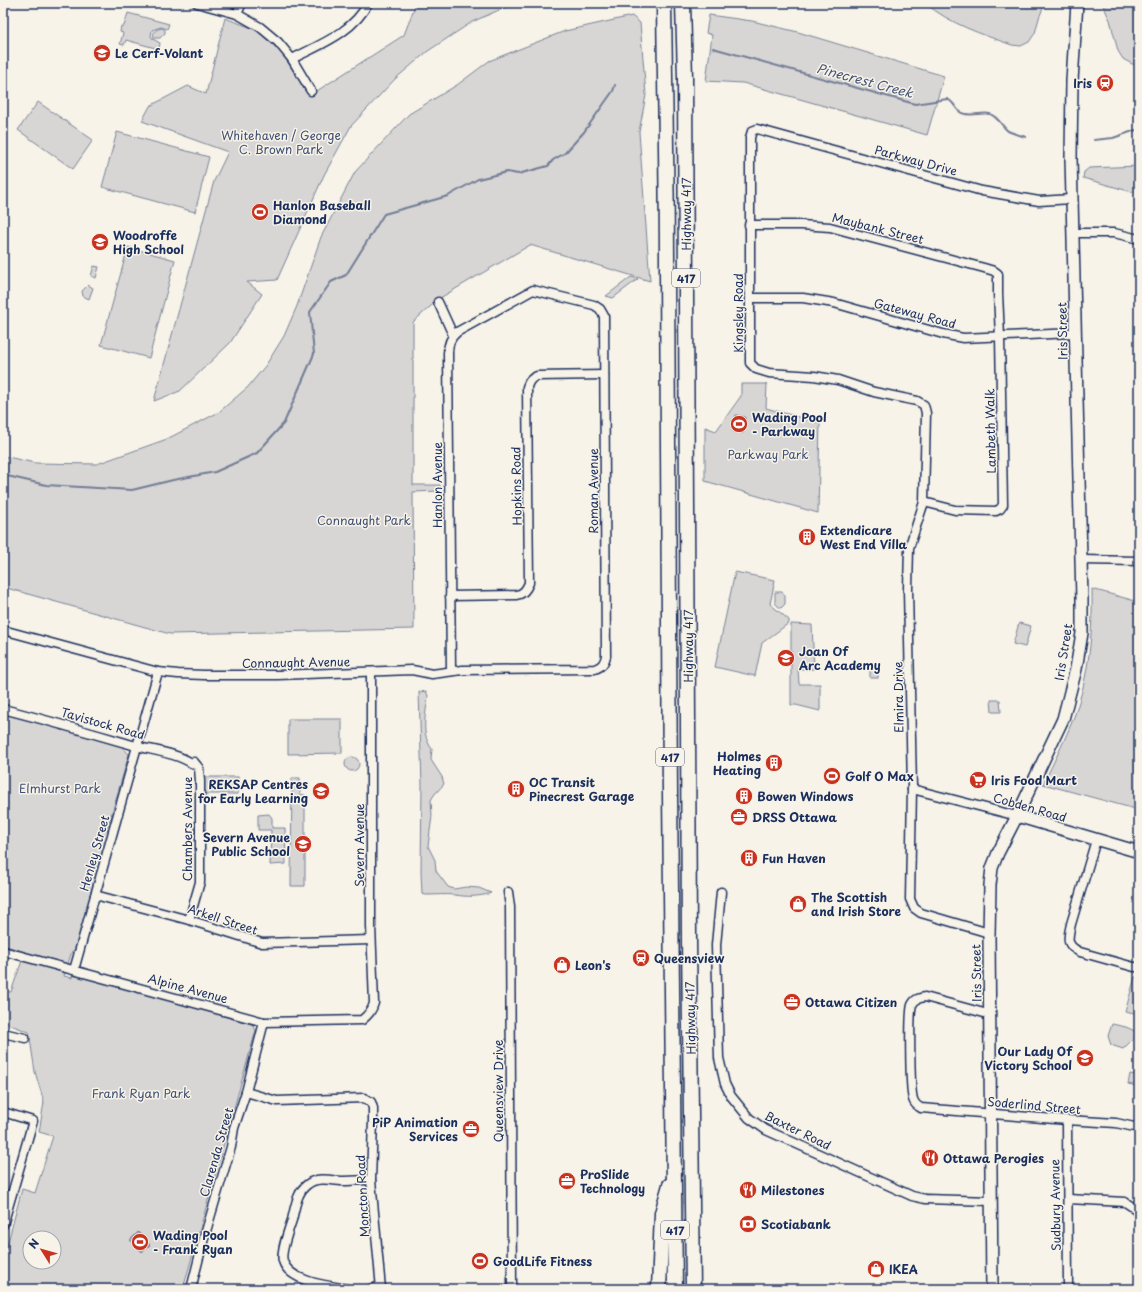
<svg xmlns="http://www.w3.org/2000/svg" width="1142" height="1292" viewBox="0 0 1142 1292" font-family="'Playpen Sans',sans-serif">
	<rect width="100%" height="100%" fill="#f7f3e8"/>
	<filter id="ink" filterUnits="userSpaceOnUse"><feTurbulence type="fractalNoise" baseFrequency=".025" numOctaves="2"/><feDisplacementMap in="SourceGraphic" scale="8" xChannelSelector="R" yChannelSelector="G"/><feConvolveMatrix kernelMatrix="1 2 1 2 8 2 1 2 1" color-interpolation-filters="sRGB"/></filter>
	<g filter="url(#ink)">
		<g fill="#d7d6d4" stroke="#798299" fill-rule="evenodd">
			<path d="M416 3H515L472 22 428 51 395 79 351 126 324 175 277 280 247 282 262 294 230 343 180 391 154 401 214 181 228 152 142 121 150 106 188 86 206 94 225 18 257 30 282 53 309 96 404 35Z"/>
			<path d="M925 3H1045L1039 18 1035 33 1029 42 1021 46 1012 45C981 34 950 24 925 3Z"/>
			<path d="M1102 3H1139V65L1132 64 1123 59 1118 51 1110 20Z"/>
			<path d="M128 13 169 24 167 29 161 27 152 30 151 36 153 39 160 43 159 49 126 40 124 45 120 44 123 33 120 32 121 26H124Z"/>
			<path d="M709 15 752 21 798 32 944 76 927 135 743 83 706 81 712 35 706 33Z"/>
			<path d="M632 16 640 23 646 95 639 132 650 281 530 245 440 298 413 322V485H440V491L413 492 414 629 170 634 3 587V456L35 463 97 464 167 439 219 412 248 387 266 365 284 336 297 306 321 237 355 172 409 114 457 85 489 61 565 31Z"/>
			<path d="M162 28 165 30V33L160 38H154C152 32 156 29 162 28Z"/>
			<path d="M38 102 93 140 73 169 18 130Z"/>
			<path d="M117 132 209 157 195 212 102 187Z"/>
			<path d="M1139 166V194L1083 178 1084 172 1089 168Z"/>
			<path d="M128 247 175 260 149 358 101 345Z"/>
			<path d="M94 266 99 267 96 278 91 276Z"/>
			<path d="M631 277 638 279 613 298 606 296Z"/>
			<path d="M88 285 93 288 89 299 83 296 82 291Z"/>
			<path d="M741 384H767L766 408 820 423 818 513 705 481V427L716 431 741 396Z"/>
			<path d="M735 572 775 580 770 604 789 620V623L762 643 755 676 715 667Z"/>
			<path d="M1092 589 1139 602V810L1043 784C1054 762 1065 740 1074 717 1089 676 1093 633 1092 589Z"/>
			<path d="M775 592H782L785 596V604L781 608 779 607 775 603Z"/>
			<path d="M1019 623 1031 626 1025 647 1013 644Z"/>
			<path d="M791 624 812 625 814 669H798L799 684H820V711L796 705H791Z"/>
			<rect x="870" y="668" width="8" height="10"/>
			<path d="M426 691 428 696C426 714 420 733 432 749L431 760 442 777 444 784 434 795 431 800 432 816 428 846 435 860 436 871 448 887 454 889 466 887 479 888 491 893C479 897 467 897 455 895 446 894 435 895 426 895L422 894 421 872 422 785 419 692Z"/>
			<path d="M991 700H1000L1001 712H992Z"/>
			<path d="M3 714 65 730 122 747 129 754 107 830 109 832 76 950 72 951 64 976 72 978 73 974H76L252 1024 256 1030 183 1289H3V1261L22 1189 35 1193 53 1136 39 1132 44 1102 35 1072 29 1032 3 1022V991L11 992 25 952 3 945ZM30 1238H54V1262H30Z"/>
			<path d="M288 719H342V753L288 754Z"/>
			<circle cx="352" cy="764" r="7"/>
			<rect x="204" y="777" width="34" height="17"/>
			<path d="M292 778H300V794L305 795V886H291Z"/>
			<path d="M269 814 272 818V828H285L286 864 270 865 271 830H258V815Z"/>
			<path d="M1135 977H1139V1015L1125 1012Z"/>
			<path d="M1112 1024 1126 1027 1139 1033 1123 1049 1111 1045 1108 1036Z"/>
			<path d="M1130 1074 1139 1076 1137 1086 1128 1084Z"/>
		</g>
		<g fill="#acb0b9" stroke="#727c95">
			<path d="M736 415 745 417 743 433 733 431Z"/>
			<path d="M138 1232 150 1245 142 1252 130 1240Z"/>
		</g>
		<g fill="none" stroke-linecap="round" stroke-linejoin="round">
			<g stroke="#727c95" stroke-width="2">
				<path d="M713 48 915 104 947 99C954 101 955 110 962 113 971 117 982 112 990 114 998 117 1002 126 1008 131 1014 134 1020 135 1026 137"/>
				<path d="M1094 140 1113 138 1139 129"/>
				<path d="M3 475 46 485 132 490 173 480 215 472 257 453 284 423 314 354 310 312 331 282 346 275 384 214 448 196 478 179 507 172 518 174 548 166 553 160 565 153 584 132 613 91 615 85"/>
			</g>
			<defs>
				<g id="street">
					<path d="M197 3 237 14 260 27 278 42 292 59 311 91"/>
					<path d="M237 14 242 3"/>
					<path d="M292 59C319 45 354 32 368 3"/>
					<path d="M749 225H801L830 227 984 268 994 271 998 274V293L1000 337 1003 505 1000 509 996 511 955 510 924 502"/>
					<path d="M1073 233H1114L1139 239"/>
					<path d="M750 298H803L834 303 943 334 963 338 1074 333"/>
					<path d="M438 302 453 335"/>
					<path d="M1081 560 1139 561"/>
					<path d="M450 596 516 595C523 594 526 590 529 583L527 387C529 381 531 378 537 376L604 375"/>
					<path d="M3 630 158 672 178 674 204 675H278L412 670 432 674 462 670 595 669C602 666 604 664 606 656L604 316 600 309 594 305 533 290 457 332C450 338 448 344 448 353L451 671"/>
					<path d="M3 709C47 720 91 733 136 746 155 751 176 753 193 764L194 762 199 768 200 781V882L189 920"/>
					<path d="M912 789 1017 816"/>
					<path d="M1096 840 1071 924C1068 938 1065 945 1080 952L1134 967H1139"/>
					<path d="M508 892 510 907 512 1289"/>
					<path d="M721 892 716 945 719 1058 725 1084 731 1096 749 1118 766 1130 912 1196 925 1199 991 1201"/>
					<path d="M95 895 189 920 262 943 371 940"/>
					<path d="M989 933 921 913 914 908 910 899 912 789 908 589 909 548 924 502 926 413 924 405 917 401 874 392 838 380 814 376 769 373 756 369 750 363V138L752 131 757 129 982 191 1039 201 1072 199"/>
					<path d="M3 951 264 1022 362 1020C368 1015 372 1011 374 1003L371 926V672"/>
					<path d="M74 970 158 672"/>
					<path d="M990 1013H984L925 997C919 998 915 999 912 1005 909 1013 910 1090 913 1099 914 1103 917 1106 921 1108L1067 1120 1116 1123 1139 1128"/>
					<path d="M3 1033 25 1038"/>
					<path d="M246 1092 277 1101 364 1098 371 1102 373 1108V1121L371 1180 381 1289"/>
					<path d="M3 1112 33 1121 3 1225"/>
					<path d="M1067 1120 1068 1289"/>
					<path d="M3 1194 11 1196"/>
					<path d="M1068 1199 1125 1202 1137 1210 1139 1216"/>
					<path d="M191 1289 204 1238 231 1147 234 1128 246 1092 264 1022"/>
					<path d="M348 1289C329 1286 289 1282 283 1261 280 1253 289 1229 292 1220 295 1208 297 1191 308 1184 317 1177 330 1180 341 1181 351 1181 361 1180 371 1180"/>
					<path d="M370 1289 381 1286"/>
				</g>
				<g id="secondary">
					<path d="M1017 816 1139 852"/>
					<path d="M992 1289 989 936 990 885 992 868 998 853 1017 816 1063 719 1076 669 1082 633V599L1071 158 1072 81 1077 3"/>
				</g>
				<g id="highway">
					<path d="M664 3C665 91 667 180 667 268 668 608 671 949 675 1289"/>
					<path d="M683 3 685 78 689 939 693 1289"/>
					<path d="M659 1289 662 1213 670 1185"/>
				</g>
			</defs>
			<use href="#street" stroke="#1b2f5e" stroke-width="11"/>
			<use href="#secondary" stroke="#1b2f5e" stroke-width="14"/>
			<use href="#highway" stroke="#1b2f5e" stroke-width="17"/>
			<use href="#street" stroke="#f7f3e8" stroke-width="8"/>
			<use href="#secondary" stroke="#f7f3e8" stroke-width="11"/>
			<use href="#highway" stroke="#f7f3e8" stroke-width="14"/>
		</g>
	</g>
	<defs>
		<symbol id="school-disc" viewBox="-11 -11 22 22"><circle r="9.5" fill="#c8321e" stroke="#f7f3e8"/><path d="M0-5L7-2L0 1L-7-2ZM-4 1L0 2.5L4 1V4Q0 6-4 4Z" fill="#fff"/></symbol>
		<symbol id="station-disc" viewBox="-11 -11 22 22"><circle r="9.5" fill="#c8321e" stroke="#f7f3e8"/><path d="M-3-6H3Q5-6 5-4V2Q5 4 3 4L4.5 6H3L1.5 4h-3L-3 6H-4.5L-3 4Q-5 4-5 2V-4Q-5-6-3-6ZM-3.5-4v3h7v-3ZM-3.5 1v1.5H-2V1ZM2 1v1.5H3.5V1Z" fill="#fff"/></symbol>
		<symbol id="stadium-disc" viewBox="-11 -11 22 22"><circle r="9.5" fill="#c8321e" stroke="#f7f3e8"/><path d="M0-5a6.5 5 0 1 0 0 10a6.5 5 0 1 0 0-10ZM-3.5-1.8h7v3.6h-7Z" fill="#fff"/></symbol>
		<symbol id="building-disc" viewBox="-11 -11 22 22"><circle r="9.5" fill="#c8321e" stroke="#f7f3e8"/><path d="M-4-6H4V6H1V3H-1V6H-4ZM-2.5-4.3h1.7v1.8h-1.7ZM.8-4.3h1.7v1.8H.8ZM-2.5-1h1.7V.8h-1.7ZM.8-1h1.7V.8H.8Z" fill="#fff"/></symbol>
		<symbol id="supermarket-disc" viewBox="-11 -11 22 22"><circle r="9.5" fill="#c8321e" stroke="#f7f3e8"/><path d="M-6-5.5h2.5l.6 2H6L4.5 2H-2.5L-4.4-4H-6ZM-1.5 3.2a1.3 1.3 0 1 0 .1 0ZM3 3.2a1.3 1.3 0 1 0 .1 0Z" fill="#fff"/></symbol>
		<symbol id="office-disc" viewBox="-11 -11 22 22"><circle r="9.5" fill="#c8321e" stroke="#f7f3e8"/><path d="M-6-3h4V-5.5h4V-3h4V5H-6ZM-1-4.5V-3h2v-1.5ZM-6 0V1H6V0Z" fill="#fff"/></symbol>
		<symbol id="shop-disc" viewBox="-11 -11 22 22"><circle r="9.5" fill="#c8321e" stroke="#f7f3e8"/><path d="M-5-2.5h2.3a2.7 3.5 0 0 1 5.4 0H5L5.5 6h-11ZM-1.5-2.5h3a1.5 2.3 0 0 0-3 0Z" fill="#fff"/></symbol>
		<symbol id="restaurant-disc" viewBox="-11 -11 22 22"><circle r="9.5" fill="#c8321e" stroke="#f7f3e8"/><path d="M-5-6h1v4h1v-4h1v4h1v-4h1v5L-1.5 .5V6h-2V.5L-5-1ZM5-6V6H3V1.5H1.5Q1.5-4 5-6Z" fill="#fff"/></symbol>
		<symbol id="bank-disc" viewBox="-11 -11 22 22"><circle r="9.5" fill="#c8321e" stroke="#f7f3e8"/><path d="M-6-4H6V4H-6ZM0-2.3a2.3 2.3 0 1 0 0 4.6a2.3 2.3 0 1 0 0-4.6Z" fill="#fff"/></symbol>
	</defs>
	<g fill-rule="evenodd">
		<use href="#school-disc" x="92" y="43" width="20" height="20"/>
		<use href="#station-disc" x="1095" y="73" width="20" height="20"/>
		<use href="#stadium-disc" x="250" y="202" width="20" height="20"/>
		<use href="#school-disc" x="90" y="232" width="20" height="20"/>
		<use href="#stadium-disc" x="729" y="414" width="20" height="20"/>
		<use href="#building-disc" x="797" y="527" width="20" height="20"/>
		<use href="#school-disc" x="776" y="648" width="20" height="20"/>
		<use href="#building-disc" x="764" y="753" width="20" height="20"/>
		<use href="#stadium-disc" x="822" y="766" width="20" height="20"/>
		<use href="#supermarket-disc" x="968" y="770" width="20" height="20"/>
		<use href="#building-disc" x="506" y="779" width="20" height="20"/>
		<use href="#school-disc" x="311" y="781" width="20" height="20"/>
		<use href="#building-disc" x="734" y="786" width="20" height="20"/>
		<use href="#office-disc" x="729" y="807" width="20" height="20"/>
		<use href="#school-disc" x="293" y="834" width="20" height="20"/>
		<use href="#building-disc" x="739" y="848" width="20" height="20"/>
		<use href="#shop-disc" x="788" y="894" width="20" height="20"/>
		<use href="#station-disc" x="631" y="948" width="20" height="20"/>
		<use href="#shop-disc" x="552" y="955" width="20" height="20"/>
		<use href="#office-disc" x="782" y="992" width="20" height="20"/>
		<use href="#school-disc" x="1075" y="1048" width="20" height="20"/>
		<use href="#office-disc" x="461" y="1119" width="20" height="20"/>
		<use href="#restaurant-disc" x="920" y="1148" width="20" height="20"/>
		<use href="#office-disc" x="557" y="1171" width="20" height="20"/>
		<use href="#restaurant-disc" x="738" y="1180" width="20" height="20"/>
		<use href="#bank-disc" x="738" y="1214" width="20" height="20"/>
		<use href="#stadium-disc" x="130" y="1232" width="20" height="20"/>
		<use href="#stadium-disc" x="470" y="1251" width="20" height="20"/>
		<use href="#shop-disc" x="866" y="1259" width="20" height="20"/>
	</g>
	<g text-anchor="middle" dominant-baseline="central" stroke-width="3" stroke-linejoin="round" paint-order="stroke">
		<g fill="#f7f3e8" stroke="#5d6a87" stroke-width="1">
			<rect x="672" y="269" width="28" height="18" rx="3"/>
			<rect x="656" y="748" width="28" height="18" rx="3"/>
			<rect x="661" y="1221" width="28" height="18" rx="3"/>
		</g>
		<g font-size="11" font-weight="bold" fill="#1b2f5e">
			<text x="686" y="278">417</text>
			<text x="670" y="757">417</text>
			<text x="675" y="1230">417</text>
		</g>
		<g font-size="12" font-weight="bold" fill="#1b2f5e" stroke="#f7f3e8" text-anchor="start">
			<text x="115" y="53">Le Cerf-Volant</text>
			<text x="1092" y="83" text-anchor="end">Iris</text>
			<text x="273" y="205">Hanlon Baseball<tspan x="273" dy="14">Diamond</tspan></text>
			<text x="113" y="235">Woodroffe<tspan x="113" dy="14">High School</tspan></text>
			<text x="752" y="417">Wading Pool<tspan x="752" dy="14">- Parkway</tspan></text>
			<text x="820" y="530">Extendicare<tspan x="820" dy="14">West End Villa</tspan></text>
			<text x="799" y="651">Joan Of<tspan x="799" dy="14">Arc Academy</tspan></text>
			<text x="761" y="756" text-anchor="end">Holmes<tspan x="761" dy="14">Heating</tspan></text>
			<text x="845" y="776">Golf O Max</text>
			<text x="991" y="780">Iris Food Mart</text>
			<text x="529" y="782">OC Transit<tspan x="529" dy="14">Pinecrest Garage</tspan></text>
			<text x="308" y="784" text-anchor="end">REKSAP Centres<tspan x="308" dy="14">for Early Learning</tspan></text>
			<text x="757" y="796">Bowen Windows</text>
			<text x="752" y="817">DRSS Ottawa</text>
			<text x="290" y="837" text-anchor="end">Severn Avenue<tspan x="290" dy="14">Public School</tspan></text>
			<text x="762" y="858">Fun Haven</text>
			<text x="811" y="897">The Scottish<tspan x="811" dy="14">and Irish Store</tspan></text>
			<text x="654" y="958">Queensview</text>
			<text x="575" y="965">Leon's</text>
			<text x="805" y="1002">Ottawa Citizen</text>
			<text x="1072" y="1051" text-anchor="end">Our Lady Of<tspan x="1072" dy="14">Victory School</tspan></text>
			<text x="458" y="1122" text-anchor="end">PiP Animation<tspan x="458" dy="14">Services</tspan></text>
			<text x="943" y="1158">Ottawa Perogies</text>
			<text x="580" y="1174">ProSlide<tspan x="580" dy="14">Technology</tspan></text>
			<text x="761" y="1190">Milestones</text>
			<text x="761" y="1224">Scotiabank</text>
			<text x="153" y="1235">Wading Pool<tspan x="153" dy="14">- Frank Ryan</tspan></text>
			<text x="493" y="1261">GoodLife Fitness</text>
			<text x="889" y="1269">IKEA</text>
		</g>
		<g font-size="12" fill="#415076" stroke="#f7f3e8">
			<text x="281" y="135">Whitehaven / George<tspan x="281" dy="14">C. Brown Park</tspan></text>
			<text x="768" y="454">Parkway Park</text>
			<text x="364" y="520">Connaught Park</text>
			<text x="60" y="788">Elmhurst Park</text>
			<text x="141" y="1093">Frank Ryan Park</text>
		</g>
		<g font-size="12" fill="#1b2f5e" stroke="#f7f3e8">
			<text transform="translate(916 160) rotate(15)">Parkway Drive</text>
			<text transform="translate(686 214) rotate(-90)">Highway 417</text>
			<text transform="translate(878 228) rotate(14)">Maybank Street</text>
			<text transform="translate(738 313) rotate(-90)">Kingsley Road</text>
			<text transform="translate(915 313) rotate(15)">Gateway Road</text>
			<text transform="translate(1062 331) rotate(-91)">Iris Street</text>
			<text transform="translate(990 431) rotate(-91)">Lambeth Walk</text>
			<text transform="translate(437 485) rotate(-90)">Hanlon Avenue</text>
			<text transform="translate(516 486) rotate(-91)">Hopkins Road</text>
			<text transform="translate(593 491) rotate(-90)">Roman Avenue</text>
			<text transform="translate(688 646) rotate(-90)">Highway 417</text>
			<text transform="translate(1063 652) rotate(-81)">Iris Street</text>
			<text transform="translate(296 662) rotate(-1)">Connaught Avenue</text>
			<text transform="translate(898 697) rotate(-91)">Elmira Drive</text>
			<text transform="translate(103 723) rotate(16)">Tavistock Road</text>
			<text transform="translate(1030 807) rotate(16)">Cobden Road</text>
			<text transform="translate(187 829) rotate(-90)">Chambers Avenue</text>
			<text transform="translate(359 845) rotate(-90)">Severn Avenue</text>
			<text transform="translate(94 853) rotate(-74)">Henley Street</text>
			<text transform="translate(223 919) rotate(18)">Arkell Street</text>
			<text transform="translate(976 973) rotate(-91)">Iris Street</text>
			<text transform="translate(188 988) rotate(15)">Alpine Avenue</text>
			<text transform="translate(690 1018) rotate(-91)">Highway 417</text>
			<text transform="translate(498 1091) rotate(-90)">Queensview Drive</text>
			<text transform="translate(1034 1105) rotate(5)">Soderlind Street</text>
			<text transform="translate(798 1130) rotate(26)">Baxter Road</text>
			<text transform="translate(216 1152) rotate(-74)">Clarenda Street</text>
			<text transform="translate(362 1196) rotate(-93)">Moncton Road</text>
			<text transform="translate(1055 1205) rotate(-91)">Sudbury Avenue</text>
		</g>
		<g font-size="13" font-style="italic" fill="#465679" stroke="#f7f3e8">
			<text transform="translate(865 80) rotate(15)">Pinecrest Creek</text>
		</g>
	</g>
	<rect width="1142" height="1292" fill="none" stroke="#f7f3e8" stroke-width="16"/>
	<rect x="8" y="8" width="1126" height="1276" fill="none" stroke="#1b2f5e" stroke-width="1.5" filter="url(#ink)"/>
	<g transform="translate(42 1250) rotate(307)"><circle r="19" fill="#f7f3e8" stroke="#9fa5b1"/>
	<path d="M0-3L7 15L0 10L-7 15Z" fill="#c8321e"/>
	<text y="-6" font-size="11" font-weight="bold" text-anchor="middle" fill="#1b2f5e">N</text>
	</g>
</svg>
